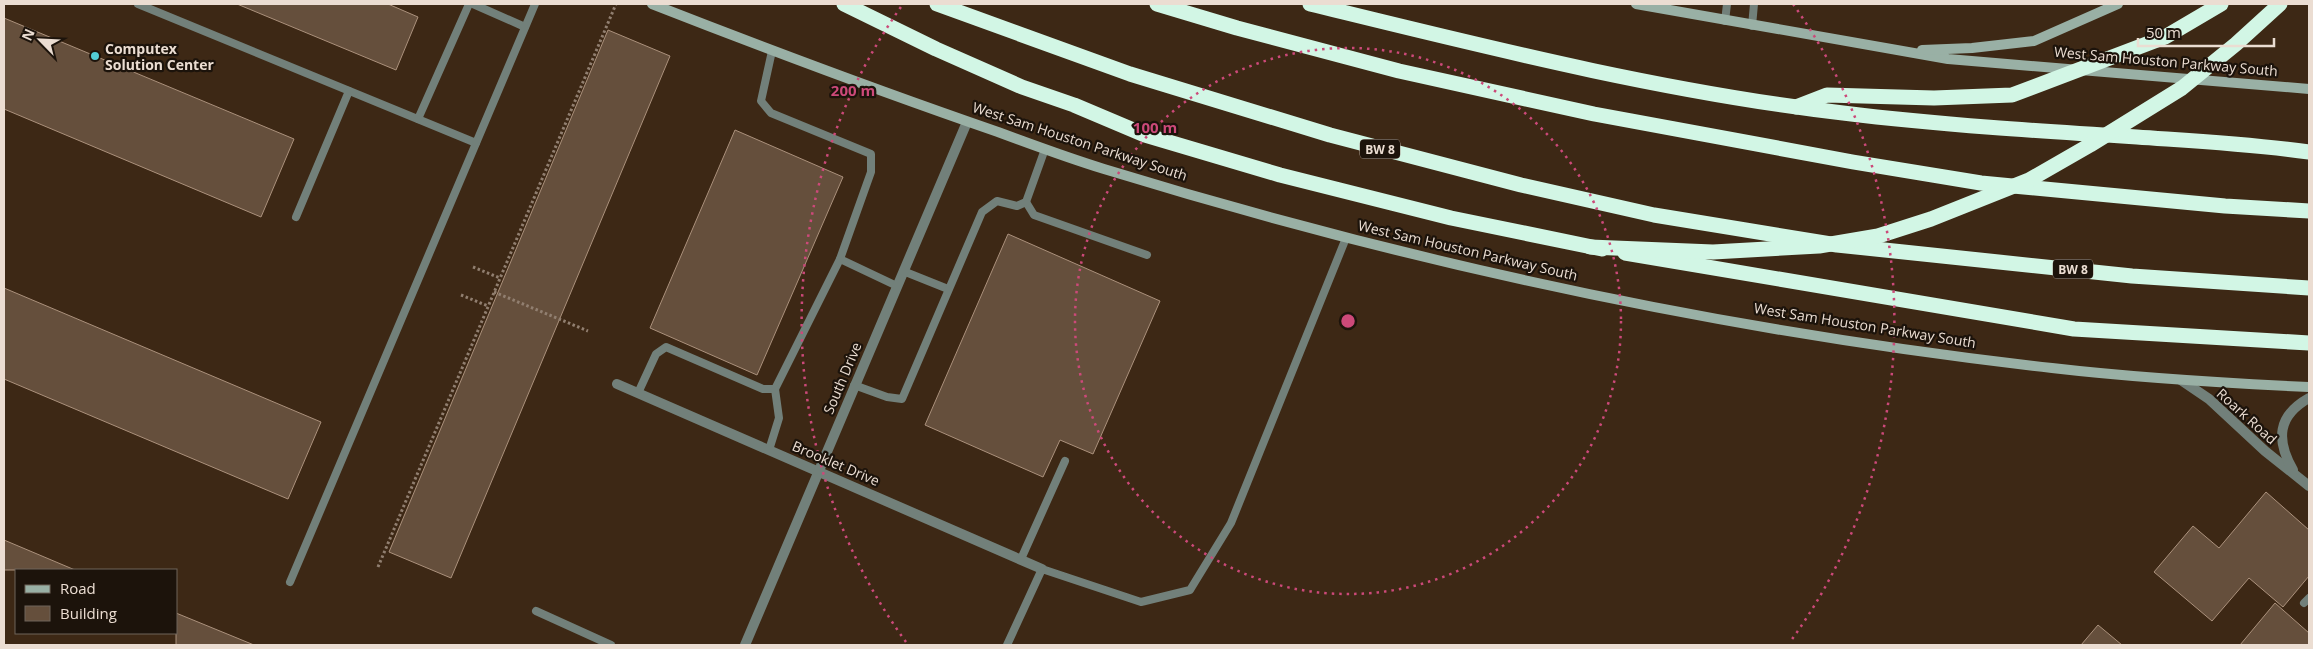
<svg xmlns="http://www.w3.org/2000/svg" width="2313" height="649" viewBox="0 0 2313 649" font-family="'Open Sans',sans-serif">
	<rect width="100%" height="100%" fill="#3d2815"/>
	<g fill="#654f3c" stroke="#ab917c">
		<path d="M237 4H388L418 17 396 70Z"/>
		<path d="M4 18 294 139 261 217 4 109Z"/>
		<path d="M608 30 670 56 451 578 389 552Z"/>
		<path d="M735 130 843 177 757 375 650 328Z"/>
		<path d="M1008 234 1160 301 1093 454 1060 440 1043 477 925 425Z"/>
		<path d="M4 288 321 422 288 499 4 379Z"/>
		<path d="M2266 492 2309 530V576L2283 607 2249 578 2212 621 2154 572 2193 526 2219 548Z"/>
		<path d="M4 540 75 570H4Z"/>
		<path d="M2275 603 2309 633V645H2240Z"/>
		<path d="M176 613 254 645H176Z"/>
		<path d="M2098 625 2122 645H2081Z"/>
	</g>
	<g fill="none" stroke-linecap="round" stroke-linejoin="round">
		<g stroke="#917f70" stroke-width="3" stroke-dasharray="2.5 2.5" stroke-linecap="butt">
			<path d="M473 267 500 278"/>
			<path d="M494 292 588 331"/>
			<path d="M461 295 488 306"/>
			<path d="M378 567 616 4"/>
		</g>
		<g stroke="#72807a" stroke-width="8">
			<path d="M138 4 476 143"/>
			<path d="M473 4 525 27"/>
			<path d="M1725 21 1727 4"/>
			<path d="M1752 26 1754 4"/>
			<path d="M772 51 761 101 771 113 871 154V172L840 259 897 286"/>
			<path d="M418 119 469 4"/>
			<path d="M1026 202 1034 215 1147 255"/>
			<path d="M296 217 349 91"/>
			<path d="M903 271 948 289"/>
			<path d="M854 385 887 397 902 399 982 212 997 201 1017 206 1026 202 1045 149"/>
			<path d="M638 393 656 354 666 347 763 389H775L840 259"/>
			<path d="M769 450 779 418 775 389"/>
			<path d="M1021 559 1065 461"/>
			<path d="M290 582 535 4"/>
			<path d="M2304 603 2309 598"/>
			<path d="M536 611 611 645"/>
			<path d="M1007 645 1042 569 1141 602 1190 590 1231 523 1346 238"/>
		</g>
		<g stroke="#72807a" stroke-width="10">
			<path d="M2181 380 2209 399 2265 451 2309 486"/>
			<path d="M617 384 1042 569"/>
			<path d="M2293 470C2276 440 2277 416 2309 398"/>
		</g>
		<path stroke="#72807a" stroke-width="10" d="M745 645 967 122"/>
		<g stroke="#99b0a5" stroke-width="10">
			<path d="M652 4C767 49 882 92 998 132 1033 145 1068 158 1104 169 1413 264 1731 332 2052 368 2138 378 2223 383 2309 387"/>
			<path d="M1636 4 1948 59 2309 89"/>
			<path d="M1922 50 1972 48 2034 41 2118 4"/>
		</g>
		<g stroke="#d2f6e5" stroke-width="15">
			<path d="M844 4 936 49 1022 87 1074 105 1145 135 1280 175 1451 218 1602 249"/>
			<path d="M937 4 1130 74 1330 135 1521 185 1654 215 1837 245 2132 276 2309 288"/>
			<path d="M1157 4 1237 28 1399 71 1594 114 1853 162 1981 183 2225 206 2309 211"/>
			<path d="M1310 4C1486 47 1663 92 1843 113 1941 125 2039 131 2137 137 2194 141 2252 144 2309 152"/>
			<path d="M1625 253 2074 329 2309 343"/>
		</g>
		<g stroke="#d2f6e5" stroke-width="15">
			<path d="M1796 107 1827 95 1934 98 2012 95 2165 37 2221 4"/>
			<path d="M1590 247 1713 252 1819 246 1878 236 1931 219 2029 180 2090 145 2182 88 2236 44 2280 4"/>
		</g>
	</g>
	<g fill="none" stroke="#cc4979" stroke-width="2.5" stroke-dasharray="2.5 5">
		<circle cx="1348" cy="321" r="273"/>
		<path d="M906 642A546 546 0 0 1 903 4M1793 4A546 546 0 0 1 1790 642"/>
	</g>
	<circle fill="#52ccd6" stroke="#1c130b" stroke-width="2" cx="95" cy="56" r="5"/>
	<g text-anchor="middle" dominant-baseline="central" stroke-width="4.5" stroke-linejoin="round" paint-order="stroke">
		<g fill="#1c130b" stroke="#ada096" stroke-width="1">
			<rect x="1360" y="139.5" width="40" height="19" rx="4"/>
			<rect x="2053" y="259.5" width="40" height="19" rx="4"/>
		</g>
		<g font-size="12" font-weight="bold" fill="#ebddd2">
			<text x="1380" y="149">BW 8</text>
			<text x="2073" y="269">BW 8</text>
		</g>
		<g font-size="14" font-weight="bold" fill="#ebddd2" stroke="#1c130b" text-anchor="start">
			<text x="105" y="48">Computex<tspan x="105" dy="16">Solution Center</tspan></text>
		</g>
		<g font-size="14" fill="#ebddd2" stroke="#1c130b">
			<text transform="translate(2166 61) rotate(5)">West Sam Houston Parkway South</text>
			<text transform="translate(1080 141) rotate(18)">West Sam Houston Parkway South</text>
			<text transform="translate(1468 250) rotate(13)">West Sam Houston Parkway South</text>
			<text transform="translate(1865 325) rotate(9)">West Sam Houston Parkway South</text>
			<text transform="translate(842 378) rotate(-67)">South Drive</text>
			<text transform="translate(2247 416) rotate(42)">Roark Road</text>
			<text transform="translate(836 463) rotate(23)">Brooklet Drive</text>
		</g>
	</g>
	<circle cx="1348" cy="321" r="8" fill="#cc4979" stroke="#1c130b" stroke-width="2.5"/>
	<g font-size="15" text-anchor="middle" font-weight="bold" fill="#cc4979" stroke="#1c130b" stroke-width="4.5" stroke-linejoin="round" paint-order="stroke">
		<text x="853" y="96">200 m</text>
		<text x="1155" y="133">100 m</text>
	</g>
	<rect width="2313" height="649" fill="none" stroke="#ebddd2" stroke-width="10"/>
	<rect x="15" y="569" width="162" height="65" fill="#1c130b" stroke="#6f645b"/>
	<rect x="25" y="585" width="25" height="8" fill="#99b0a5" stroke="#6f645b"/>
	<text x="60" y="594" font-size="15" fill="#ebddd2">Road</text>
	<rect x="25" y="606" width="25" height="15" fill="#654f3c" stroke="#6f645b"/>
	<text x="60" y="619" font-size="15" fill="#ebddd2">Building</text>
	<g transform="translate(40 40) rotate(294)" stroke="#1c130b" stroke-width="4" paint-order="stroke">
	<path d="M0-4L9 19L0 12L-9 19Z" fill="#ebddd2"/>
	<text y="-8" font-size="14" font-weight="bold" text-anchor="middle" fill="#ebddd2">N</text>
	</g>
	<path d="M2138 38v8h136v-8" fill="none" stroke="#ebddd2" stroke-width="2.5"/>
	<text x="2146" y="38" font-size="15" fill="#ebddd2" stroke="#1c130b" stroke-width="4" paint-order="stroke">50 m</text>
</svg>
